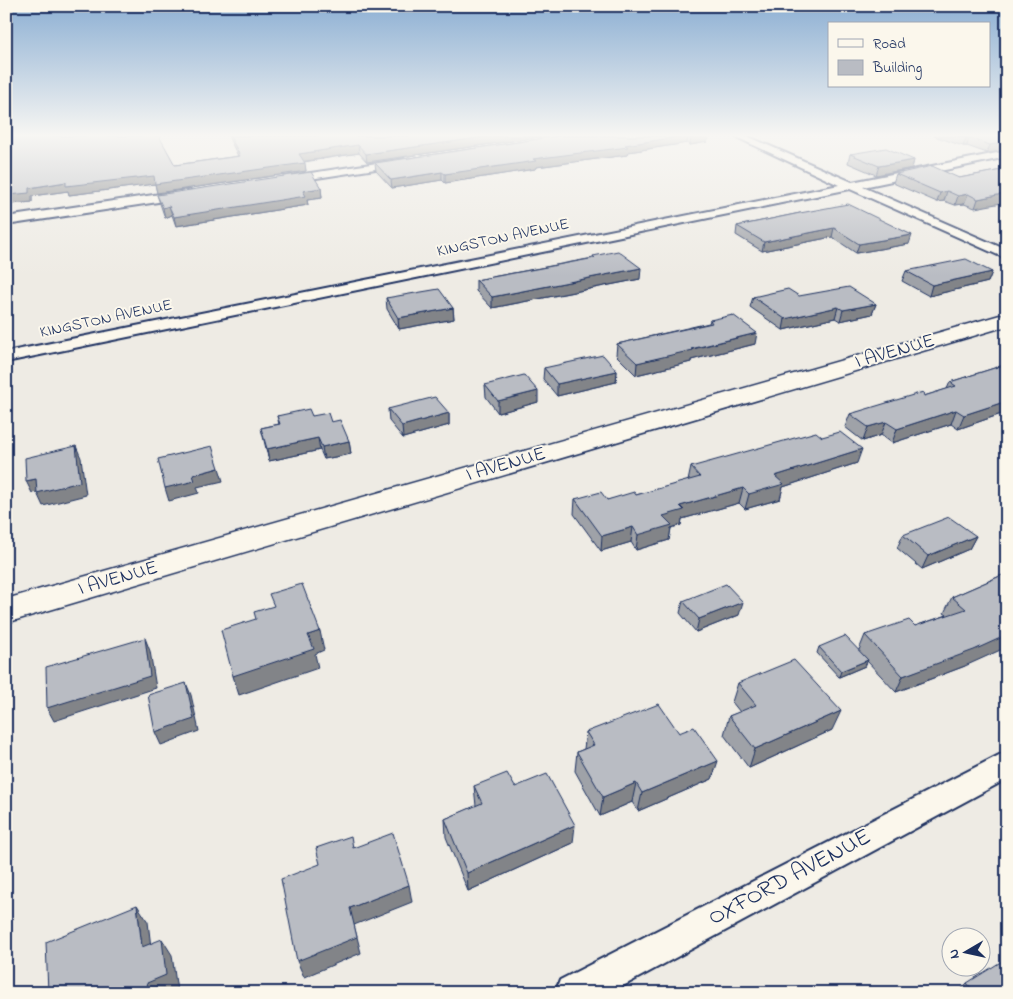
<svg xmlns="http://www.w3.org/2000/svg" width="1013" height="999" viewBox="0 0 1013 999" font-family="'Indie Flower',sans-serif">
	<rect width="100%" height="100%" fill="#eeebe4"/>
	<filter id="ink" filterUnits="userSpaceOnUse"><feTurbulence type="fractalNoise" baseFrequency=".02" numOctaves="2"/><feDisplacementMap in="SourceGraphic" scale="10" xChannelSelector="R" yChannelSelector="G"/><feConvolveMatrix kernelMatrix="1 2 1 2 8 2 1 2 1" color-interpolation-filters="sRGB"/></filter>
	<g filter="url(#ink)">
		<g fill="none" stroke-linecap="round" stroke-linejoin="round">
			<defs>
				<g id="street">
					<path d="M734 136H747L852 182 1007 151V157L863 187 1007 250V259L850 189 6 362V352L839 185Z"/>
					<path d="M404 159 409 162 408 164 284 183 278 180 284 177Z"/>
					<path d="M187 190 191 191 193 194 191 197 6 225V217Z"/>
					<path d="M1007 751V779L610 993H555L560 980Z"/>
				</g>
				<path id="secondary" d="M1007 313V326L6 623V599Z"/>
			</defs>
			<use href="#street" stroke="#1b2f5e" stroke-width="4"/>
			<use href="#secondary" stroke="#1b2f5e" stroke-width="3"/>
			<use href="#street" fill="#fbf7ec" fill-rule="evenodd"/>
			<use href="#secondary" fill="#fbf7ec" fill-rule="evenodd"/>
		</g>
		<g fill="#9fa2a8" stroke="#1b2f5e">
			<path d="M7 136 175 165 238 156 228 136H546L367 162 359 153 304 162 306 171 157 193 155 184 69 195 68 191 32 196V202L12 204 9 164 6 156Z"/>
			<path d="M559 136H710L707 142 690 145 687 143 628 152 627 155 536 167 535 169 445 183 442 180 392 188 376 171 375 163Z"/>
			<path d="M934 136H1007L987 153 967 146H963Z"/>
			<path d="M1007 152V160H1004Z"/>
			<path d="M850 154 914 160 912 168 876 175 848 163Z"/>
			<path d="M1007 169 975 208 964 204 955 205 944 201 937 202 893 183 896 174 959 178Z"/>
			<path d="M321 188 322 198 307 200 308 205 176 226 172 215 165 218 157 195Z"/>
			<path d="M800 213 909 244 856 253 832 237 762 251 736 235 737 226Z"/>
			<path d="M593 256 640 279 492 308 476 291V280L593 258Z"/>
			<path d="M906 271 992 272 988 282 929 296 902 281Z"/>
			<path d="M753 297 876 304 872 314 840 321 835 318 783 330 750 307Z"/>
			<path d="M386 298 453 308 454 319 399 329 387 309Z"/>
			<path d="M710 320 755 344 691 360V362L636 375 616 355 617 344 709 323Z"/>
			<path d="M1007 364V412L958 429 951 424 892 443 881 435 863 441 845 427 850 414 924 396 947 389 950 382Z"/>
			<path d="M544 368 617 371 616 382 557 396 543 379Z"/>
			<path d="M485 385 538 402 498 413 486 397Z"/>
			<path d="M388 409 449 413V425L403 438 389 421Z"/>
			<path d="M277 416H312L331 422 349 441 351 454 324 459 320 450 269 461 261 428 279 424Z"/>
			<path d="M857 463 783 487 780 499 745 509 739 503 682 519 681 525 671 528 669 540 636 550 631 542 601 551 574 514 575 499 607 500 636 495 688 481 691 467Z"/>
			<path d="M903 535 976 536 969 549 922 569 897 548Z"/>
			<path d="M1007 573 965 666 896 692 867 661 865 666 839 677 817 653 819 647 859 650 865 635 915 626 947 615 944 613 952 597Z"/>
			<path d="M683 601 739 615 696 632 680 613Z"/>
			<path d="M738 683 832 730 749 768 724 735 729 716 740 712 732 702Z"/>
			<path d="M586 732 679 733 712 779 638 811 632 802 600 816 575 771 577 752 584 749Z"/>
			<path d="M474 786 515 787 573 843 468 891 446 837 445 819 476 806Z"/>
			<path d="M967 983 1007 993H958Z"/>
		</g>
		<g fill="#828488" stroke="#1b2f5e">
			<path d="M492 136H546L367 162 366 154Z"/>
			<path d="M684 136H688L687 143 628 152 627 155 536 167 535 169 445 183V174L533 159Z"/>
			<path d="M699 136H710L707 142 690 145 691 137Z"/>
			<path d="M966 138H969L967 146H963Z"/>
			<path d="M1007 142V150L987 153 990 145Z"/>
			<path d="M358 145 359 153 300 162 299 154Z"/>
			<path d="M9 155V164L6 156Z"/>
			<path d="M914 160 912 168 876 175 879 166Z"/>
			<path d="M305 163 306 171 157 193 155 184 69 195 68 191 32 196V202L12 204 9 195 29 188 66 182Z"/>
			<path d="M442 172V180L392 188 391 180Z"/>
			<path d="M321 188 322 198 307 200 308 205 176 226 174 217 303 191Z"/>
			<path d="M947 191 944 201 937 202 940 193Z"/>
			<path d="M1007 193V202L975 208 978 199Z"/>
			<path d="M968 194 964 204 955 205 958 196Z"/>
			<path d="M169 206 172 215 165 218 163 208Z"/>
			<path d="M834 228 832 237 762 251 764 242Z"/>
			<path d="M912 235 909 244 856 253 859 244Z"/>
			<path d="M641 268 640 279 492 308V297Z"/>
			<path d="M992 272 988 282 929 296 932 285Z"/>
			<path d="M876 304 872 314 840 321 843 310Z"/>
			<path d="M838 307 835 318 783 330 785 319Z"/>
			<path d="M453 308 454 319 399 329 398 318Z"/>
			<path d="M757 333 755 344 691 360V362L636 375 637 363Z"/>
			<path d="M617 371 616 382 557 396V384Z"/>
			<path d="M538 391V402L498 413V401Z"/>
			<path d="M1007 401V412L958 429 964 415Z"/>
			<path d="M956 410 951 424 892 443 897 429Z"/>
			<path d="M449 413V425L403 438 402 426Z"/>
			<path d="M886 422 881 435 863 441 868 427Z"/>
			<path d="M318 438 320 450 269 461 267 449Z"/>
			<path d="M349 441 351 454 324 459 322 447Z"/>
			<path d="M76 446 81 458 86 495 43 506 37 493Z"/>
			<path d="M862 449 857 463 783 487 780 499 745 509 749 494 775 476Z"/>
			<path d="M219 468 223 481 197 487 199 493 169 501 165 488 193 475Z"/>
			<path d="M36 479 42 491 32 493 26 481Z"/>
			<path d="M743 488 739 503 682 519 681 525 671 528 669 540 636 550 638 535 663 516 680 506Z"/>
			<path d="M633 527 631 542 601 551 602 536Z"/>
			<path d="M976 536 969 549 922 569 928 556Z"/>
			<path d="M743 602 739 615 696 632 699 619Z"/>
			<path d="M320 631 324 650 315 654 318 668 239 695 233 676 308 635Z"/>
			<path d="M1007 635V647L965 666 896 692 903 676Z"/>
			<path d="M145 638 150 651 156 688 54 721 47 708Z"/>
			<path d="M868 660 865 666 839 677 841 671Z"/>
			<path d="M186 683 191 695 199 731 161 745 155 732Z"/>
			<path d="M841 711 832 730 749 768 755 749Z"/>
			<path d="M718 761 712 779 638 811 642 793Z"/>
			<path d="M636 783 632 802 600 816 603 797Z"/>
			<path d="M575 825 573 843 468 891 467 873Z"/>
			<path d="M409 885 412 902 354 925 361 953 304 977 297 961 350 908Z"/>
			<path d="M137 905 148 922 153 964 142 947Z"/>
			<path d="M162 939 172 955 177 991 173 993H149L147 983Z"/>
		</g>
		<g fill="#b9bcc3" stroke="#1b2f5e">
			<path d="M7 136H159L175 165 240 156 230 136H492L366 154 358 145 299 154 305 163 155 184 154 176 66 186V182L29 188V193L9 195V155L6 156Z"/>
			<path d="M559 136H684L625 145 628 147 533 159 536 161 445 174 442 172 391 180 375 163Z"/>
			<path d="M959 136H1007V142L990 145 969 138H966Z"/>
			<path d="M886 148 914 160 879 166 850 154Z"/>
			<path d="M932 166 959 178 1007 169V193L978 199 968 194 958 196 947 191 940 193 896 174Z"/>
			<path d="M311 172 321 188 303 191 306 196 174 217 169 206 163 208 157 195Z"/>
			<path d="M848 204 912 235 859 244 834 228 764 242 737 226 800 213Z"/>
			<path d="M618 251 641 268 492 297 476 280 595 258 593 256Z"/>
			<path d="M966 259 992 272 932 285 906 271Z"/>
			<path d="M849 287 876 304 843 310 838 307 785 319 753 297 788 289 799 296Z"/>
			<path d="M439 289 453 308 398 318 386 298Z"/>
			<path d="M733 315 757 333 691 349 693 350 637 363 617 344 712 323 710 320Z"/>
			<path d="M603 355 617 371 557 384 544 368Z"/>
			<path d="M1007 364V401L964 415 956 410 897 429 886 422 868 427 850 414 923 392 924 396 956 386 950 382Z"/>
			<path d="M524 375 538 391 498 401 485 385Z"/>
			<path d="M435 397 449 413 402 426 388 409Z"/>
			<path d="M309 409 312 416 328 413 331 422 340 420 349 441 322 447 318 438 267 449 261 428 280 424 277 416Z"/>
			<path d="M816 432 822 437 840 432 862 449 775 476 784 484 749 494 743 488 680 506 684 510 663 516 672 525 638 535 633 527 602 536 575 499 601 492 607 500 634 492 636 495 700 477 691 467Z"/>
			<path d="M76 446 80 482 37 493 36 479 26 481 25 458Z"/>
			<path d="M212 446 219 468 193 475 195 481 165 488 158 459Z"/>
			<path d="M949 517 976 536 928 556 903 535Z"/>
			<path d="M1007 573V635L974 650 903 676 865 635 909 620 915 626 966 609 952 597Z"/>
			<path d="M302 584 320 631 308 635 314 649 233 676 221 630 256 619 254 612 274 606 269 594Z"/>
			<path d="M726 584 743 602 699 619 683 601Z"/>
			<path d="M845 636 868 660 841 671 819 647Z"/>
			<path d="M145 638 150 676 47 708 46 667Z"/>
			<path d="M794 660 841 711 755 749 729 716 756 705 738 683Z"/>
			<path d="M186 683 194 719 155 732 148 695Z"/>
			<path d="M659 704 679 733 694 727 718 761 642 793 636 783 603 797 577 752 594 745 586 732Z"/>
			<path d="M507 773 515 787 547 774 575 825 467 873 445 819 482 803 474 786Z"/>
			<path d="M393 833 409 885 350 908 357 937 297 961 281 879 320 864 316 848 351 836 353 848Z"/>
			<path d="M137 905 142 947 162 939 166 975 147 983 149 993H80V990L73 993H48L46 942Z"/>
			<path d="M1007 958V993H975L967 983Z"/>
		</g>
	</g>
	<linearGradient id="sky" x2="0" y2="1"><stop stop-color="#8cafd3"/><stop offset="0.49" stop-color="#f7f6f3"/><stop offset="1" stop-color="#f7f6f3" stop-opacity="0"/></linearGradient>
	<rect width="1013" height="276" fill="url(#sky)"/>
	<g text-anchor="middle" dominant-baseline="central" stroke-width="4" stroke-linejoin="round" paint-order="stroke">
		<g font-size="16" fill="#1b2f5e" stroke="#fbf7ec">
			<text transform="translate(503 238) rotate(-12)">KINGSTON AVENUE</text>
			<text transform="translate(106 319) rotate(-12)">KINGSTON AVENUE</text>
		</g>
		<g font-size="20" fill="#1b2f5e" stroke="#fbf7ec">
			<text transform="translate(895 352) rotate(-16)">I AVENUE</text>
			<text transform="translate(506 465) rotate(-16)">I AVENUE</text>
			<text transform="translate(118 579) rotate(-16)">I AVENUE</text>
		</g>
		<g font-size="24" fill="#1b2f5e" stroke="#fbf7ec">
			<text transform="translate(790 878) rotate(-28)">OXFORD AVENUE</text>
		</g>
	</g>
	<rect width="1013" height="999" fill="none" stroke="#fbf7ec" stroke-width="25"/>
	<rect x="12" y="12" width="988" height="974" fill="none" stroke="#1b2f5e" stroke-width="2" filter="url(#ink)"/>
	<rect x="828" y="22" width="162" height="65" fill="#fbf7ec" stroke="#a1a7b3"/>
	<rect x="838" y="39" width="25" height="8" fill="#fbf7ec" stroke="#a1a7b3"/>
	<text x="873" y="48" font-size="15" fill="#1b2f5e">Road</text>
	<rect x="838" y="60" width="25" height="15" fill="#b9bcc3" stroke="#a1a7b3"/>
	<text x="873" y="72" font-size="15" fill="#1b2f5e">Building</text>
	<g transform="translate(966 952) rotate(261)"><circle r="24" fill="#fbf7ec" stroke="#a1a7b3"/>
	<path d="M0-4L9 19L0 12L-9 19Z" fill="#1b2f5e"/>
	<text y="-8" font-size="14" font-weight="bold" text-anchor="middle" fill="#1b2f5e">N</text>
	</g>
</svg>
